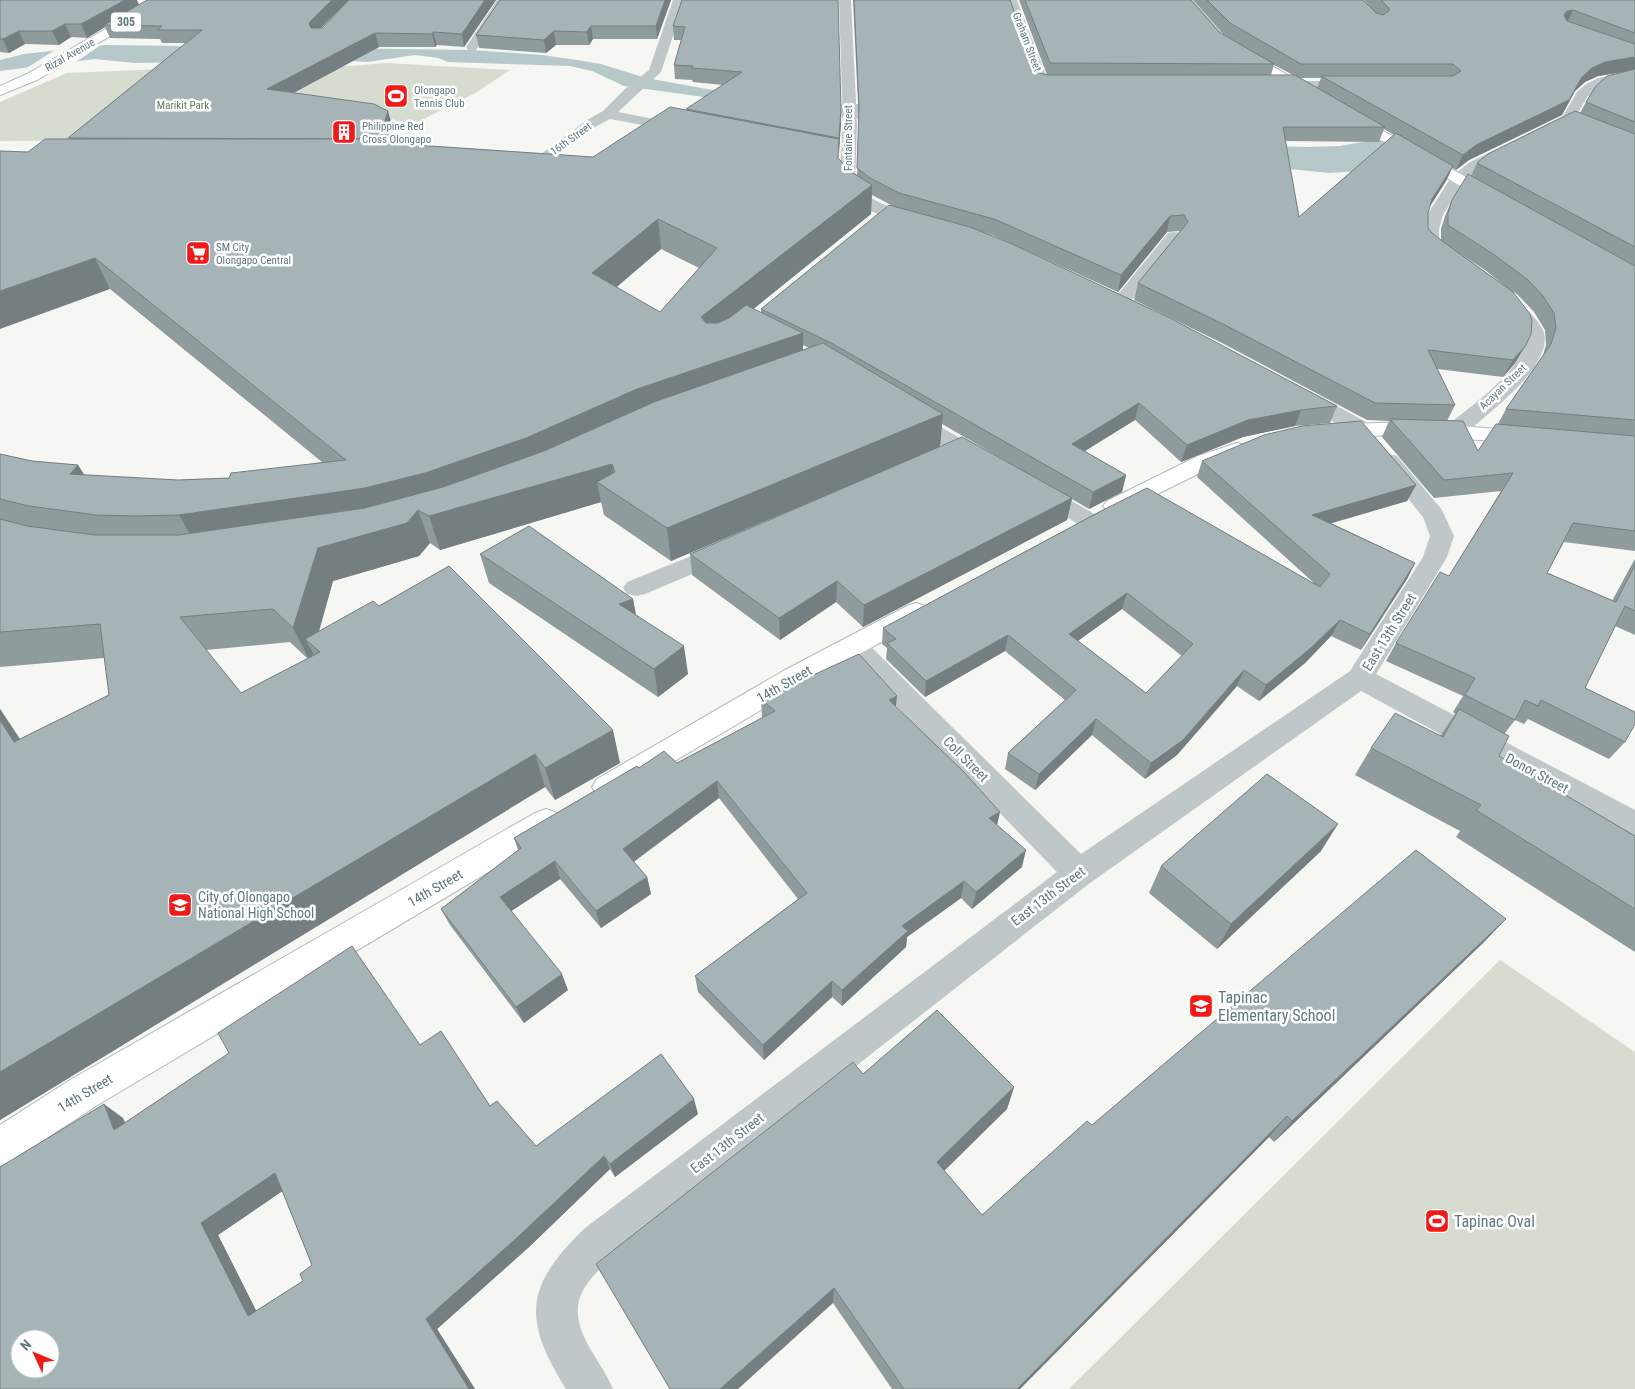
<svg xmlns="http://www.w3.org/2000/svg" width="1635" height="1389" viewBox="0 0 1635 1389" font-family="'Roboto Condensed',sans-serif">
	<rect width="100%" height="100%" fill="#f6f6f2"/>
	<g fill="#d7dcd1">
		<path d="M386 63 510 70 477 92 414 124 314 107 259 140 0 141V102L67 73 163 69 351 66Z"/>
		<path d="M1500 960 1635 1052V1389H1069Z"/>
	</g>
	<path fill="#b6c8ca" d="M1480 0H1518L1517 4 1521 18 1534 33 1545 61 1540 77 1551 101 1543 112 1507 139 1416 163 1374 170 1329 173 1112 151 1082 144 1035 141 949 126 802 114 792 109 624 86 592 71 570 66 448 62 438 58 415 55 367 62 296 57 274 61 258 57 200 62 135 63 95 59 0 71V60L24 54 105 45 473 50 542 55 577 60 601 64 646 78 707 89 822 105 891 103 960 110 1068 132 1208 144 1307 147 1340 146 1368 141 1472 119 1491 107 1500 95 1506 55 1488 27Z"/>
	<path fill="#f6f6f2" d="M104 43 73 64 22 71 58 48Z"/>
	<g fill="none" stroke-linecap="round" stroke-linejoin="round">
		<defs>
			<g id="secondary">
				<path d="M1179 0H1191L1225 38 1321 95 1319 98H1309L1217 44Z"/>
				<path d="M1349 112 1502 197 1504 200 1502 203H1490L1344 119 1342 116 1344 113Z"/>
				<path d="M1403 422 1526 431 1534 432 1537 437 1534 442 1526 443 1403 435 1330 437 1322 436 1319 431 1322 426 1330 425Z"/>
				<path d="M1237 443 1245 445 1248 450 1245 455 1214 466 1123 511 1115 513 1107 511 1103 506 1107 501 1198 456Z"/>
				<path d="M916 603 925 606 929 612 925 618 805 684 617 795 607 799 597 795 592 787 597 779 785 670 907 606Z"/>
				<path d="M546 809 557 813 561 822 557 831 96 1106 13 1160 0 1166V1125L70 1080 535 813Z"/>
			</g>
			<path id="primary" d="M156 0H170L37 80 0 95V86L27 74Z"/>
		</defs>
		<use href="#secondary" stroke="#b0b9bc" stroke-width="2"/>
		<use href="#primary" stroke="#b1b9bb" stroke-width="2"/>
		<g fill="#c0c7c9" fill-rule="evenodd">
			<path d="M497 0H509L476 50H468L466 47Z"/>
			<path d="M673 0H685L661 72 618 112 690 126 692 129 690 132 685 133 610 119 597 126 541 168 536 170 511 167 508 164 511 161 533 160 587 120 603 111 624 90 649 70Z"/>
			<path d="M1005 0H1017L1047 78 1076 80 1078 83 1076 86 1037 85Z"/>
			<path d="M1635 71V79L1607 84 1596 90 1587 97 1573 122 1480 168 1463 182 1443 215 1439 229V241L1462 260 1459 264C1445 267 1435 255 1425 247L1423 243V229L1427 215 1452 176 1470 162 1563 116 1577 92 1586 84 1598 78Z"/>
			<path d="M1274 81H1356L1363 85 1356 89 1269 88 1267 85 1269 82Z"/>
			<path d="M1174 232 1180 233 1182 237 1127 306 1121 308 1115 306 1112 302 1115 298 1168 233Z"/>
			<path d="M1507 295 1513 296C1522 306 1535 316 1542 328 1560 363 1485 415 1463 436L1455 437 1447 436 1444 431 1447 426C1467 409 1540 359 1523 329 1517 318 1505 310 1498 300L1501 296Z"/>
			<path d="M909 411 916 413 992 456 995 461 992 466 984 468 976 466 902 421 898 417 902 413Z"/>
			<path d="M1389 454 1397 456 1442 510 1454 536 1447 557 1376 674 1635 810V838L1624 834 1361 691 1090 883 613 1256C604 1265 594 1274 587 1284 560 1322 599 1355 613 1389H566C522 1318 525 1286 585 1228L1057 872 844 652 840 645 844 638 853 636 862 638 1081 854 1350 671 1423 557 1430 536 1423 517 1378 461 1381 456Z"/>
			<path d="M1036 483 1044 485 1096 515 1100 520 1096 525 1088 527 1080 525 1028 495 1025 490 1028 485Z"/>
			<path d="M726 542 735 544 738 550 735 556 645 594 636 596 627 594 623 588 627 582Z"/>
		</g>
		<g fill="#c0c7c9" fill-rule="evenodd">
			<path d="M839 0H851L857 123 855 184C875 205 896 210 924 217L926 220 924 223 918 225C888 218 858 212 839 185L843 123Z"/>
			<path d="M1303 389 1310 391 1368 423 1371 428 1368 433 1360 434 1352 433 1296 399 1293 395 1296 391Z"/>
		</g>
		<use href="#secondary" fill="#fff" fill-rule="evenodd"/>
		<use href="#primary" fill="#fff" fill-rule="evenodd"/>
	</g>
	<g fill="#909b9d" fill-rule="evenodd">
		<path d="M0 0 139 5 349 0 320 28H322L349 0H496L464 47 437 45 435 47H379L293 93 392 125 387 143 593 157 686 110 723 85 693 82 692 80 675 79 674 65 681 40H674L673 26 682 0 841 123 838 158 850 171 857 175 859 122 853 0H1010L1035 69 1039 73 1047 75 1019 0H1191L1219 32 1225 36 1193 0H1363L1377 14 1364 0H1635V551L1564 542 1547 573 1612 601 1632 564 1635 559V635L1615 626 1585 688 1625 742 1609 759 1528 719 1524 724 1515 720 1505 733 1499 756 1635 836V952L1456 837 1460 831 1355 775 1371 748 1440 736 1455 714 1453 712 1463 696 1386 661 1396 643 1449 576 1501 491 1434 498 1382 437 1389 421 1367 420 1220 342 1134 300 1138 283 1180 231 1167 232 1118 292 992 235 984 232 1337 406 1330 423 1295 426 1243 437 1181 462 1135 420 1084 451 1126 475 1122 492 1089 509 1072 499 1067 520 863 627 836 602 780 640 692 575 690 554 937 448 671 561 604 515 601 502 440 550 430 543 419 556 333 581 319 632 379 606 620 763 555 800 545 787 0 1120V709L20 739 109 695 104 658 0 667V454L32 461 78 465 84 475 178 480 229 478 322 462 110 289 28 152 69 139 68 138 186 43H162L160 39 110 38 105 27 87 38 71 37 59 45 25 44 9 53 0 52ZM1274 65 1293 75H1271ZM1624 72 1586 102 1580 113 1477 163 1471 176 1452 200 1445 216 1441 229V240L1431 232 1428 228V213L1429 208 1446 181 1452 168 1456 170 1469 160 1562 115 1575 91 1585 82 1598 76ZM1299 78H1321L1317 88ZM1384 129 1394 135 1299 217 1285 141 1379 142ZM872 195 895 207 761 309V313L753 309 871 214ZM661 249 699 268 660 312 616 287ZM1459 253 1485 270 1511 291ZM1514 292 1519 296 1534 312 1545 330 1546 345 1543 355 1506 409 1498 424 1478 451 1447 421 1455 405 1437 369 1503 377 1516 362ZM803 345 809 348 803 350ZM942 424 1047 485 940 447ZM290 642 308 659 241 693 206 650Z"/>
		<path d="M671 0 657 39H593L589 45H556L546 53 479 48 476 35Z"/>
		<path d="M1202 461 1416 485 1407 501 1331 523 1415 563 1407 579 1361 650 1331 636 1305 663 1259 701 1237 686 1177 755 1145 779 1092 735 1035 790 1005 769 1008 753 1065 700 1005 651 925 697 886 659 887 648 882 644 883 628 1101 511 1314 583 1197 477ZM1122 609 1182 656 1146 693 1078 641Z"/>
		<path d="M480 554 633 599 636 615 688 674 658 697 489 583Z"/>
		<path d="M761 699 896 707 997 825 1022 867 972 909 961 898 907 937 906 947 842 1006 832 997 764 1060 698 992 695 976 798 899 719 798 634 862 647 877 651 894 601 928 560 879 511 911 568 990 524 1023 450 925 441 909 518 850 514 838 639 768 677 763 763 718 762 717Z"/>
		<path d="M1321 851 1217 949 1149 893 1161 866Z"/>
		<path d="M1506 919 1482 944 1274 1142 1269 1137 1020 1389H892L833 1303 606 1281 863 1074 1014 1087 1007 1109 944 1170 982 1215 1092 1125Z"/>
		<path d="M420 1045 536 1146 698 1114 615 1177 610 1169 528 1248 437 1329 475 1389H0L123 1118 125 1122ZM282 1191 312 1265 303 1281 256 1311 218 1235Z"/>
	</g>
	<g fill="#757e80">
		<path d="M125 0H137L140 7 104 25 105 27 87 38 81 24Z"/>
		<path d="M332 0H349L313 36 309 23Z"/>
		<path d="M485 0H496L464 47 462 34Z"/>
		<path d="M665 0H671L657 39 656 26Z"/>
		<path d="M1573 10 1567 23 1564 15 1567 11Z"/>
		<path d="M65 24 71 37 59 45 52 31Z"/>
		<path d="M591 26 593 39 589 45 587 32Z"/>
		<path d="M19 31 25 44 9 53 3 39Z"/>
		<path d="M554 31 556 45 546 53 544 40Z"/>
		<path d="M433 32 437 45 435 47 432 34Z"/>
		<path d="M375 33 379 47 273 104 267 89Z"/>
		<path d="M1635 57V70L1598 76 1585 82 1575 91 1562 115 1469 160 1456 170 1463 155 1476 145 1582 77 1592 68 1605 62Z"/>
		<path d="M841 108V123L839 153V138Z"/>
		<path d="M388 111 392 125 384 154 379 139Z"/>
		<path d="M1453 166 1446 181 1425 214 1432 199Z"/>
		<path d="M872 185 871 214 704 349 701 317Z"/>
		<path d="M1170 216 1167 232 1118 292 1121 275Z"/>
		<path d="M658 219 661 249 597 304 592 273Z"/>
		<path d="M95 258 110 289 0 329V291Z"/>
		<path d="M803 333V365L418 510 430 543 419 556 333 581 314 647 305 639 313 653 310 661 293 628 318 548H198L179 515 637 389Z"/>
		<path d="M1526 345 1516 362 1503 377 1513 360Z"/>
		<path d="M1139 403 1135 420 1069 461 1072 444Z"/>
		<path d="M1301 410 1295 426 1243 437 1181 462 1187 445 1248 420Z"/>
		<path d="M943 414 940 447 671 561 667 528Z"/>
		<path d="M612 464 617 495 597 482 601 502 440 550 429 516Z"/>
		<path d="M78 465 99 498 70 474Z"/>
		<path d="M1126 475 1122 492 1089 509 1093 492Z"/>
		<path d="M1416 485 1407 501 1305 531 1312 515Z"/>
		<path d="M1072 498 1067 520 863 627 864 605Z"/>
		<path d="M1415 563 1407 579 1361 650 1370 634Z"/>
		<path d="M837 581 836 602 780 640 779 618Z"/>
		<path d="M1127 593 1122 609 1065 650 1069 634Z"/>
		<path d="M633 599 638 627 619 604Z"/>
		<path d="M1340 620 1331 636 1305 663 1259 701 1266 685Z"/>
		<path d="M1008 635 1005 651 925 697 926 681Z"/>
		<path d="M684 646 688 674 658 697 654 669Z"/>
		<path d="M1244 670 1237 686 1177 755 1145 779 1151 763Z"/>
		<path d="M897 696 895 714 889 700Z"/>
		<path d="M0 709 43 774 14 742 0 720Z"/>
		<path d="M1096 719 1092 735 1035 790 1039 774Z"/>
		<path d="M613 730 620 763 555 800 545 768Z"/>
		<path d="M535 754 545 787 0 1120V1072Z"/>
		<path d="M717 781 719 798 627 866 623 849Z"/>
		<path d="M1000 812 996 830 989 818Z"/>
		<path d="M1338 824 1321 851 1217 949 1231 924Z"/>
		<path d="M1026 850 1022 867 972 909 976 892Z"/>
		<path d="M555 861 560 879 507 914 500 897Z"/>
		<path d="M647 877 651 894 601 928 596 911Z"/>
		<path d="M964 881 961 898 907 937 906 947 842 1006V990L902 926Z"/>
		<path d="M1506 919 1482 944 1274 1142 1292 1121Z"/>
		<path d="M562 974 568 990 524 1023 516 1007Z"/>
		<path d="M832 981V997L764 1060 763 1045Z"/>
		<path d="M1014 1087 1007 1109 933 1182 937 1162Z"/>
		<path d="M694 1099 698 1114 615 1177 610 1164Z"/>
		<path d="M104 1104 123 1118 132 1143 114 1130Z"/>
		<path d="M1287 1116 1269 1137 1020 1389H1017Z"/>
		<path d="M604 1156 610 1169 528 1248 437 1329 475 1389H469L426 1319Z"/>
		<path d="M275 1173 290 1186 218 1235 264 1326 248 1316 201 1223Z"/>
		<path d="M834 1288 833 1303 738 1389H720Z"/>
	</g>
	<g fill="#a7b4b7" stroke="#757e80" fill-rule="evenodd">
		<path d="M0 0H125L81 24H65L52 31H19L3 39H0Z"/>
		<path d="M147 0H332L309 23 311 28H322L349 0H485L462 34 433 32 432 34 375 33 267 89 374 104 388 111 379 139 68 138 202 30H157L162 26 104 25Z"/>
		<path d="M500 0H665L656 26H591L587 32 554 31 544 40 476 35Z"/>
		<path d="M682 0H838L841 108 839 138 686 109 742 72 692 68 693 66 674 65 685 27 673 26Z"/>
		<path d="M854 0H1010L1035 69 1039 73 1048 75H1295L1385 127H1283L1299 217 1396 133 1453 166 1432 199 1428 213V228L1431 232 1442 241 1513 292 1530 314 1532 321 1531 334 1526 345 1513 360 1428 350 1455 405 1375 403 1225 325 1138 283 1188 222 1184 215 1170 216 1121 275 994 219 899 193 870 178 857 168 859 108Z"/>
		<path d="M1025 0H1191L1219 32 1274 64 1050 63Z"/>
		<path d="M1207 0H1363L1376 13 1383 15 1389 11V8L1381 0H1635V33L1573 10 1567 11 1564 15 1567 21 1635 44V57L1605 62 1592 68 1582 77 1569 100 1476 145 1463 155 1321 76H1453L1461 71 1453 64H1301L1230 23Z"/>
		<path d="M1635 69V122L1586 102 1596 86 1607 76Z"/>
		<path d="M670 107 839 139 838 158 850 171 872 185 701 317 706 323H718L729 318 746 305 803 333 637 389 526 438 425 473 365 488 179 515 135 516 96 515 29 506 0 499V454L32 461 78 465 70 474 178 480 229 478 231 473 346 460 95 258 0 291V151L28 152 45 139H372L371 142 593 157ZM658 219 717 248 660 312 592 273Z"/>
		<path d="M1575 111 1635 134V247L1477 163 1488 154Z"/>
		<path d="M1468 174 1635 266V420L1506 409 1551 344 1556 328 1554 313 1543 296 1528 280 1493 254 1448 225V213L1452 200Z"/>
		<path d="M889 205 970 227 1012 244 1170 318 1337 406 1301 410 1248 420 1187 445 1139 403 1072 444 1126 475 1093 492 833 344 761 309Z"/>
		<path d="M823 343 943 414 667 528 597 482 615 472 612 464 429 516 418 510 407 523 318 548 293 628 273 609 180 617 241 693 320 652 305 639 373 601 379 606 449 566 613 730 545 768 535 754 0 1072V720L14 742 109 695 100 624 0 632V519L27 526 95 535H179L365 508 443 487 544 451 654 402Z"/>
		<path d="M1390 419 1463 421 1478 451 1496 424 1635 436V531L1573 523 1547 573 1616 602 1635 565V611L1625 606 1585 688 1635 712V724L1625 742 1541 700 1538 706 1525 700 1515 720 1465 695 1475 678 1396 643 1440 572 1449 576 1513 473 1444 480Z"/>
		<path d="M1361 421 1416 485 1312 515 1415 563 1370 634 1340 620 1312 647 1266 685 1244 670 1183 740 1151 763 1096 719 1039 774 1008 753 1076 690 1008 635 926 681 887 643 896 639 883 628 1101 511 1147 488 1320 587 1330 574 1202 461 1264 435 1302 426ZM1127 593 1193 644 1146 693 1069 634Z"/>
		<path d="M962 437 1072 498 864 605 837 581 779 618 690 554Z"/>
		<path d="M529 526 633 599 619 604 684 646 654 669 480 554Z"/>
		<path d="M859 654 897 696 889 700 963 771 1000 812 989 818 1026 850 976 892 964 881 902 926 908 931 842 990 832 981 763 1045 695 976 807 893 717 781 623 849 647 877 596 911 555 861 500 897 562 974 516 1007 441 909 521 848 514 838 637 766 639 768 664 751 677 763 775 711 761 699Z"/>
		<path d="M1459 709 1509 736 1499 756 1635 836V909L1476 810 1481 805 1371 748 1395 713 1443 737Z"/>
		<path d="M1267 774 1338 824 1231 924 1161 866Z"/>
		<path d="M1416 850 1506 919 1292 1121 1287 1116 1017 1389H904L834 1288 720 1389H670L596 1264 853 1062 863 1074 937 1010 1014 1087 937 1162 982 1215 1087 1121 1092 1125Z"/>
		<path d="M352 946 420 1045 441 1031 490 1106 497 1101 536 1146 661 1054 694 1099 610 1164 604 1156 519 1236 426 1319 469 1389H0V1167L104 1104 114 1130 229 1053 218 1033ZM275 1173 312 1265 300 1274 303 1281 248 1316 201 1223ZM20 1339H50V1369H20Z"/>
	</g>
	<defs>
		<symbol id="stadium-square" viewBox="-11 -11 22 22"><rect x="-9" y="-9" width="18" height="18" rx="4" fill="#f11a18" stroke="#fff"/><path d="M0-5a6.5 5 0 1 0 0 10a6.5 5 0 1 0 0-10ZM-3.5-1.8h7v3.6h-7Z" fill="#fff"/></symbol>
		<symbol id="building-square" viewBox="-11 -11 22 22"><rect x="-9" y="-9" width="18" height="18" rx="4" fill="#f11a18" stroke="#fff"/><path d="M-4-6H4V6H1V3H-1V6H-4ZM-2.5-4.3h1.7v1.8h-1.7ZM.8-4.3h1.7v1.8H.8ZM-2.5-1h1.7V.8h-1.7ZM.8-1h1.7V.8H.8Z" fill="#fff"/></symbol>
		<symbol id="supermarket-square" viewBox="-11 -11 22 22"><rect x="-9" y="-9" width="18" height="18" rx="4" fill="#f11a18" stroke="#fff"/><path d="M-6-5.5h2.5l.6 2H6L4.5 2H-2.5L-4.4-4H-6ZM-1.5 3.2a1.3 1.3 0 1 0 .1 0ZM3 3.2a1.3 1.3 0 1 0 .1 0Z" fill="#fff"/></symbol>
		<symbol id="school-square" viewBox="-11 -11 22 22"><rect x="-9" y="-9" width="18" height="18" rx="4" fill="#f11a18" stroke="#fff"/><path d="M0-5L7-2L0 1L-7-2ZM-4 1L0 2.5L4 1V4Q0 6-4 4Z" fill="#fff"/></symbol>
	</defs>
	<g fill-rule="evenodd">
		<use href="#stadium-square" x="382" y="82" width="28" height="28"/>
		<use href="#building-square" x="330" y="118" width="28" height="28"/>
		<use href="#supermarket-square" x="184" y="239" width="28" height="28"/>
		<use href="#school-square" x="166" y="891" width="28" height="28"/>
		<use href="#school-square" x="1187" y="992" width="28" height="28"/>
		<use href="#stadium-square" x="1423" y="1207" width="28" height="28"/>
	</g>
	<g text-anchor="middle" dominant-baseline="central" stroke-width="5" stroke-linejoin="round" paint-order="stroke">
		<g font-size="11" fill="#5f7980" stroke="#fff">
			<text transform="translate(1027 42) rotate(69)">Graham Street</text>
			<text transform="translate(70 55) rotate(-30)">Rizal Avenue</text>
			<text transform="translate(848 138) rotate(-90)">Fontaine Street</text>
			<text transform="translate(571 139) rotate(-36)">16th Street</text>
			<text transform="translate(1503 387) rotate(-44)">Acayan Street</text>
		</g>
		<g font-size="11" fill="#5f7980" stroke="#fff" text-anchor="start">
			<text x="414" y="90">Olongapo<tspan x="414" dy="13">Tennis Club</tspan></text>
			<text x="362" y="126">Philippine Red<tspan x="362" dy="13">Cross Olongapo</tspan></text>
			<text x="216" y="247">SM City<tspan x="216" dy="13">Olongapo Central</tspan></text>
		</g>
		<g font-size="11" fill="#69785e" stroke="#fff">
			<text x="183" y="105">Marikit Park</text>
		</g>
		<rect fill="#fff" stroke="#8fa1a6" stroke-width="1" x="111" y="12.5" width="30" height="19" rx="4"/>
		<g font-size="12" font-weight="bold" fill="#5f7980">
			<text x="126" y="22">305</text>
		</g>
		<g font-size="14" fill="#5f7980" stroke="#fff">
			<text transform="translate(1389 632) rotate(-58)">East 13th Street</text>
			<text transform="translate(784 684) rotate(-30)">14th Street</text>
			<text transform="translate(966 759) rotate(45)">Coll Street</text>
			<text transform="translate(1537 773) rotate(28)">Donor Street</text>
			<text transform="translate(435 888) rotate(-30)">14th Street</text>
			<text transform="translate(1048 896) rotate(-37)">East 13th Street</text>
			<text transform="translate(85 1093) rotate(-31)">14th Street</text>
			<text transform="translate(727 1143) rotate(-38)">East 13th Street</text>
		</g>
		<g font-size="14" fill="#5f7980" stroke="#fff" text-anchor="start">
			<text x="198" y="897">City of Olongapo<tspan x="198" dy="16">National High School</tspan></text>
		</g>
		<g font-size="16" fill="#5f7980" stroke="#fff" text-anchor="start">
			<text x="1218" y="997">Tapinac<tspan x="1218" dy="18">Elementary School</tspan></text>
			<text x="1454" y="1221">Tapinac Oval</text>
		</g>
	</g>
	<g transform="translate(35 1354) rotate(314)"><circle r="24" fill="#ffffff" stroke="#bfc9cc"/>
	<path d="M0-4L9 19L0 12L-9 19Z" fill="#f11a18"/>
	<text y="-8" font-size="14" font-weight="bold" text-anchor="middle" fill="#5f7980">N</text>
	</g>
</svg>
